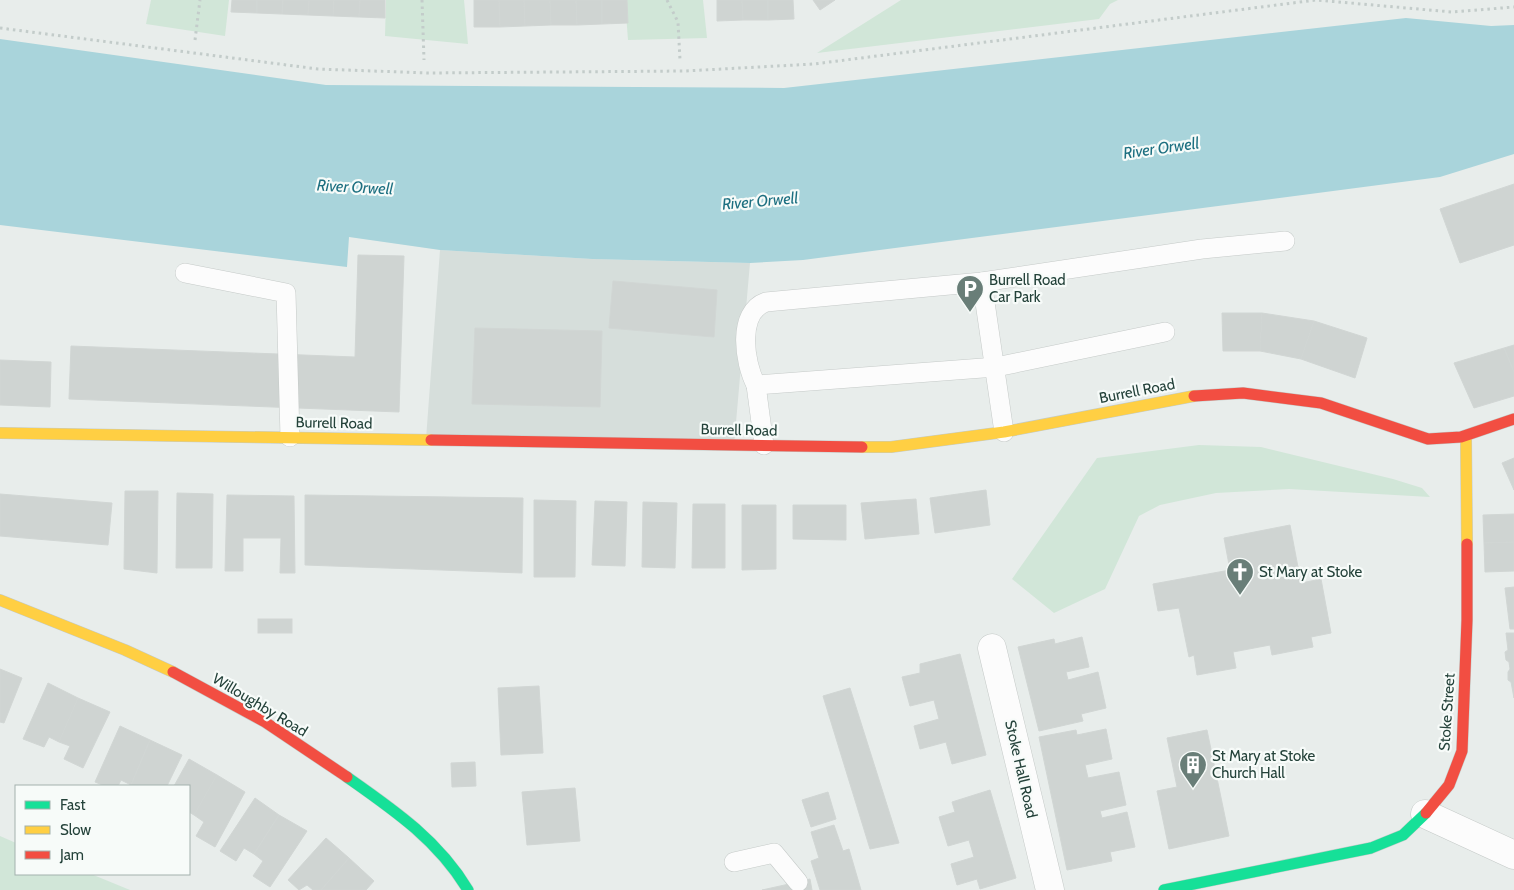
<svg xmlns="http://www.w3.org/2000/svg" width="1514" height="890" viewBox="0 0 1514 890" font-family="Cabin,sans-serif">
	<rect width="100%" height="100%" fill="#e8edeb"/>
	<path fill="#d6dedb" d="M440 250 592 259 750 263 734 445 426 439Z"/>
	<g fill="#d1e6d8">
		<path d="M151 0H229L225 36 146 24Z"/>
		<path d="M386 0H464L468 44 385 36Z"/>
		<path d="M625 0H703L707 38 628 40Z"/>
		<path d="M901 0H1118L1110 4 1099 19 817 53Z"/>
		<path d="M1199 445 1261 447 1393 479 1422 488 1430 497 1289 489 1216 493 1160 505 1139 516 1105 589 1054 613 1012 579 1097 458Z"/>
		<path d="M0 836 16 843V874H91L130 890H0Z"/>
	</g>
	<path fill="#a9d4db" d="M1406 18 1491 26 1514 25V154L1440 177 803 260 750 263 592 259 440 250 349 237 347 267 0 225V39L326 85 784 88Z"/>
	<g fill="#cfd4d2" stroke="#d1d6d4">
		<path d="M232 0H257V13L231 12Z"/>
		<path d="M257 0H283L282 14 257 13Z"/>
		<path d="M283 0H309L308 15 282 14Z"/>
		<path d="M309 0H334L333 16 308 15Z"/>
		<path d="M334 0H360L359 17 333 16Z"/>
		<path d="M360 0H385V18L359 17Z"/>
		<path d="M474 0H499L500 27H474Z"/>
		<path d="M499 0H524L525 26 500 27Z"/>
		<path d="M524 0H550L551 25 525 26Z"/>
		<path d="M550 0H576L577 25H551Z"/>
		<path d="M576 0H602V24L577 25Z"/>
		<path d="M602 0H627L628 23 602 24Z"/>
		<path d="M717 0H742L743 20 717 21Z"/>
		<path d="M742 0H768V20H743Z"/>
		<path d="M768 0H793L794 19 768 20Z"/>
		<path d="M813 0H835L820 10Z"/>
		<path d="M1514 184V245L1460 263 1440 209Z"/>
		<path d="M358 255 404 256 399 412 69 399 71 346 355 357Z"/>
		<path d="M613 281 717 290 714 337 609 328Z"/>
		<path d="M1222 313H1262L1260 351H1223Z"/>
		<path d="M1262 313 1314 321 1301 359 1260 351Z"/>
		<path d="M1314 321 1367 338 1355 378 1301 359Z"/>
		<path d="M475 328 602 331 600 407 472 404Z"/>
		<path d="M1514 345V372L1504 348Z"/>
		<path d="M1504 348 1514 372V396L1474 408 1454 363Z"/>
		<path d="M0 360 51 362 50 407 0 405Z"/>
		<path d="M1514 458V490L1502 463Z"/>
		<path d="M986 490 990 525 935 533 930 498Z"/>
		<path d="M125 491H158L157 573 124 569Z"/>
		<path d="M177 493 213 494 212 568H176Z"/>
		<path d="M0 494 112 503 108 545 0 536Z"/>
		<path d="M227 495 294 496 295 573H280L281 538H243V571H225Z"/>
		<path d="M305 495 523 498 522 573 305 565Z"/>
		<path d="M916 499 919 534 865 539 861 503Z"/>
		<path d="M534 500 576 501 575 577H534Z"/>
		<path d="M595 501 627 502 625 566 592 565Z"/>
		<path d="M643 502 677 503 675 568 642 567Z"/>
		<path d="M693 504H725V568H692Z"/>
		<path d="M742 505H776V569L742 570Z"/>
		<path d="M793 505H846V540L793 539Z"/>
		<path d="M1514 514V542L1484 543 1483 515Z"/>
		<path d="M1290 525 1301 583 1321 579 1331 633 1311 637 1313 647 1272 655 1270 645 1233 652 1236 668 1197 675 1194 655 1189 657 1179 608 1158 611 1153 584 1230 570 1224 538Z"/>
		<path d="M1514 542V571L1485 572 1484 543Z"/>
		<path d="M1514 587V629H1510L1505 588Z"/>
		<rect x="258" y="619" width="34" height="14"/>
		<path d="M1506 633H1514V698L1511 682 1508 680V672L1510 669 1509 662 1506 660 1505 652 1508 650Z"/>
		<path d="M1082 637 1089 667 1066 672 1068 680 1098 672 1106 708 1081 714 1083 721 1039 731 1018 647 1054 639 1055 644Z"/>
		<path d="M960 654 986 755 952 764 946 742 920 749 914 726 939 719 934 700 910 706 902 677 920 673V664Z"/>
		<path d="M0 669 22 678 4 723 0 722Z"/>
		<path d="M48 683 78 698 59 742 49 737 44 747 23 739Z"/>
		<path d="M539 686 543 753 501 755 498 688Z"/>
		<path d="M850 688 899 843 870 849 823 696Z"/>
		<path d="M78 698 110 712 83 768 64 759 70 746 59 742Z"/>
		<path d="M120 726 150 740 131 785 121 780 118 786H105L95 782Z"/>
		<path d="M1106 729 1112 759 1085 765 1088 778 1119 772 1126 805 1100 811 1102 818 1127 812 1135 847 1110 852 1112 861 1067 870 1039 737 1076 730 1077 735Z"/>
		<path d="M1207 730 1229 836 1169 849 1157 791 1177 787 1167 738Z"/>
		<path d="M150 740 182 755 167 786 131 785Z"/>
		<path d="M189 759 217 775 194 815 189 812V786H174Z"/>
		<path d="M475 762 476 786 452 787 451 763Z"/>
		<path d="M217 775 245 792 215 847 196 836 204 822 194 815Z"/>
		<path d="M575 788 580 841 527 845 522 792Z"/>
		<path d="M990 790 1016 878 980 889 977 879 957 885 951 864 974 857 969 840 948 846 939 817 955 812 952 802Z"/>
		<path d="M828 792 836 819 811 827 802 800Z"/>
		<path d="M255 798 279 815 254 854 244 848 236 861 220 851Z"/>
		<path d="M279 815 307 831 270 887 253 876 263 861 254 854Z"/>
		<path d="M834 825 843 851 849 849 861 890H820L811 861 819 858 811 832Z"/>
		<path d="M326 838 349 858 321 890H313L307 885 299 890 288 880Z"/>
		<path d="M349 858 374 881 366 890H321Z"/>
		<path d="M810 879 812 890H762L798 882Z"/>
	</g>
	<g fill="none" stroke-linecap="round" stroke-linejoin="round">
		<defs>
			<g id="lane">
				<path d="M185 273 286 293 290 437"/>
				<path d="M982 282 1004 432"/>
				<path d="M1165 332 996 367 770 384 756 385C744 362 737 312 766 302L982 282 1202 249 1285 241"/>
				<path d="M756 385 764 445"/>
				<path d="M734 862 774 853 798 882"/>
			</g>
			<g id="street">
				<path d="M992 648 1050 890"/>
				<path d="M1425 814 1514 855"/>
			</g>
			<g id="fast">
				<path d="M347 777C394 810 438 840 468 890"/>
				<path d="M1164 890 1371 848 1403 835 1426 813"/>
			</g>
			<g id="slow">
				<path d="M0 433 431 440"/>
				<path d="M1466 437 1467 544"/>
				<path d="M862 447H891L1004 432 1194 396"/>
				<path d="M0 600 125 650 173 672"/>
			</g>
			<g id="jam">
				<path d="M1194 396 1243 393 1321 403 1428 439 1461 437 1514 419"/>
				<path d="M431 440 862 447"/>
				<path d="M173 672 265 722 347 777"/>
				<path d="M1426 813 1449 785 1462 751 1467 620V544"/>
			</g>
		</defs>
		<use href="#lane" stroke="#c5cac8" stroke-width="20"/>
		<use href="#street" stroke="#c5cac8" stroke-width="29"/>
		<use href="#fast" stroke="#c3cbc8" stroke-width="12"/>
		<use href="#slow" stroke="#c3cbc8" stroke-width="12"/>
		<use href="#jam" stroke="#c3cbc8" stroke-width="12"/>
		<g stroke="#c3ccca" stroke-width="3" stroke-dasharray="2.5 4" stroke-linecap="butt">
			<path d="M422 0 424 60"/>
			<path d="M667 0 678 22 680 60"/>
			<path d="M0 28 318 69 428 73 685 71 814 64 1316 0 1452 12 1514 7"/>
			<path d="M195 40 200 0"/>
		</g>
		<use href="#lane" stroke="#fcfcfc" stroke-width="19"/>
		<use href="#street" stroke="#fcfcfc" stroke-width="28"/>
		<use href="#fast" stroke="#16e098" stroke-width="11"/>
		<use href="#slow" stroke="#ffcf43" stroke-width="11"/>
		<use href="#jam" stroke="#f24e42" stroke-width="11"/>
	</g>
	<defs>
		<symbol id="parking-pin" viewBox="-11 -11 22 30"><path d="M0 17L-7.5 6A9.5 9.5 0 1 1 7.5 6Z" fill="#697e78" stroke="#f7fbf9"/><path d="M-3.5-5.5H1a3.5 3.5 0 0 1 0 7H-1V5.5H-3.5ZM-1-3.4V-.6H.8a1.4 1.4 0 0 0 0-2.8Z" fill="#fff"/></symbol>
		<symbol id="church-pin" viewBox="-11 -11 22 30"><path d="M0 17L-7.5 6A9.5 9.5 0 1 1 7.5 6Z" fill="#697e78" stroke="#f7fbf9"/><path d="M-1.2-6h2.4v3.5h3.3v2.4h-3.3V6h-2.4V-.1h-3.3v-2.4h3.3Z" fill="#fff"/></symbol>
		<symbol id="building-pin" viewBox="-11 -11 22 30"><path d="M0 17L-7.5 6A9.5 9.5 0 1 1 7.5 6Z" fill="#697e78" stroke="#f7fbf9"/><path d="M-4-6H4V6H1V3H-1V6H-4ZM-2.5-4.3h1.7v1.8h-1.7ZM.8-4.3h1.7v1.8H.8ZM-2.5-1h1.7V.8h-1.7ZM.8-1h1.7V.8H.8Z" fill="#fff"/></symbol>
	</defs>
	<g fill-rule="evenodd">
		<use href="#parking-pin" x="954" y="273" width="32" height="43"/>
		<use href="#church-pin" x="1224" y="556" width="32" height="43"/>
		<use href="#building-pin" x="1177" y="749" width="32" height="43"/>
	</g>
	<g text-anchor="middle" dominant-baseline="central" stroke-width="4.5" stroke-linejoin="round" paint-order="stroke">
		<g font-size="15" fill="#24423a" stroke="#f7fbf9" text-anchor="start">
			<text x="989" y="280">Burrell Road<tspan x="989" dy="17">Car Park</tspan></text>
			<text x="1259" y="572">St Mary at Stoke</text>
			<text x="1212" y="756">St Mary at Stoke<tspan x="1212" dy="17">Church Hall</tspan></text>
		</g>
		<g font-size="15" fill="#24423a" stroke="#f7fbf9">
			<text transform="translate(1137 391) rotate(-11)">Burrell Road</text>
			<text transform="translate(334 423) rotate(1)">Burrell Road</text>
			<text transform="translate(739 430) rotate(1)">Burrell Road</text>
			<text transform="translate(260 705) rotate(31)">Willoughby Road</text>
			<text transform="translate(1447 712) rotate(-86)">Stoke Street</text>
			<text transform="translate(1021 769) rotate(77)">Stoke Hall Road</text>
		</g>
		<g font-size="16" font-style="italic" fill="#1c6f80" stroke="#f7fbf9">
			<text transform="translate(1161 148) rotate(-8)">River Orwell</text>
			<text transform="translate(355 187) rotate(3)">River Orwell</text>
			<text transform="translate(760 201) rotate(-5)">River Orwell</text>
		</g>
	</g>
	<rect x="15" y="785" width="175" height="90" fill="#f7fbf9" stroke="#a3b1ad"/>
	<rect x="25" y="801" width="25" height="8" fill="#16e098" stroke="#a3b1ad"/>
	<text x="60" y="810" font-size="15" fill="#24423a">Fast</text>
	<rect x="25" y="826" width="25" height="8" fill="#ffcf43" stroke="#a3b1ad"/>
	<text x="60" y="835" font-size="15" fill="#24423a">Slow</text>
	<rect x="25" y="851" width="25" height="8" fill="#f24e42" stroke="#a3b1ad"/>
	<text x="60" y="860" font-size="15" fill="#24423a">Jam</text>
</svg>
